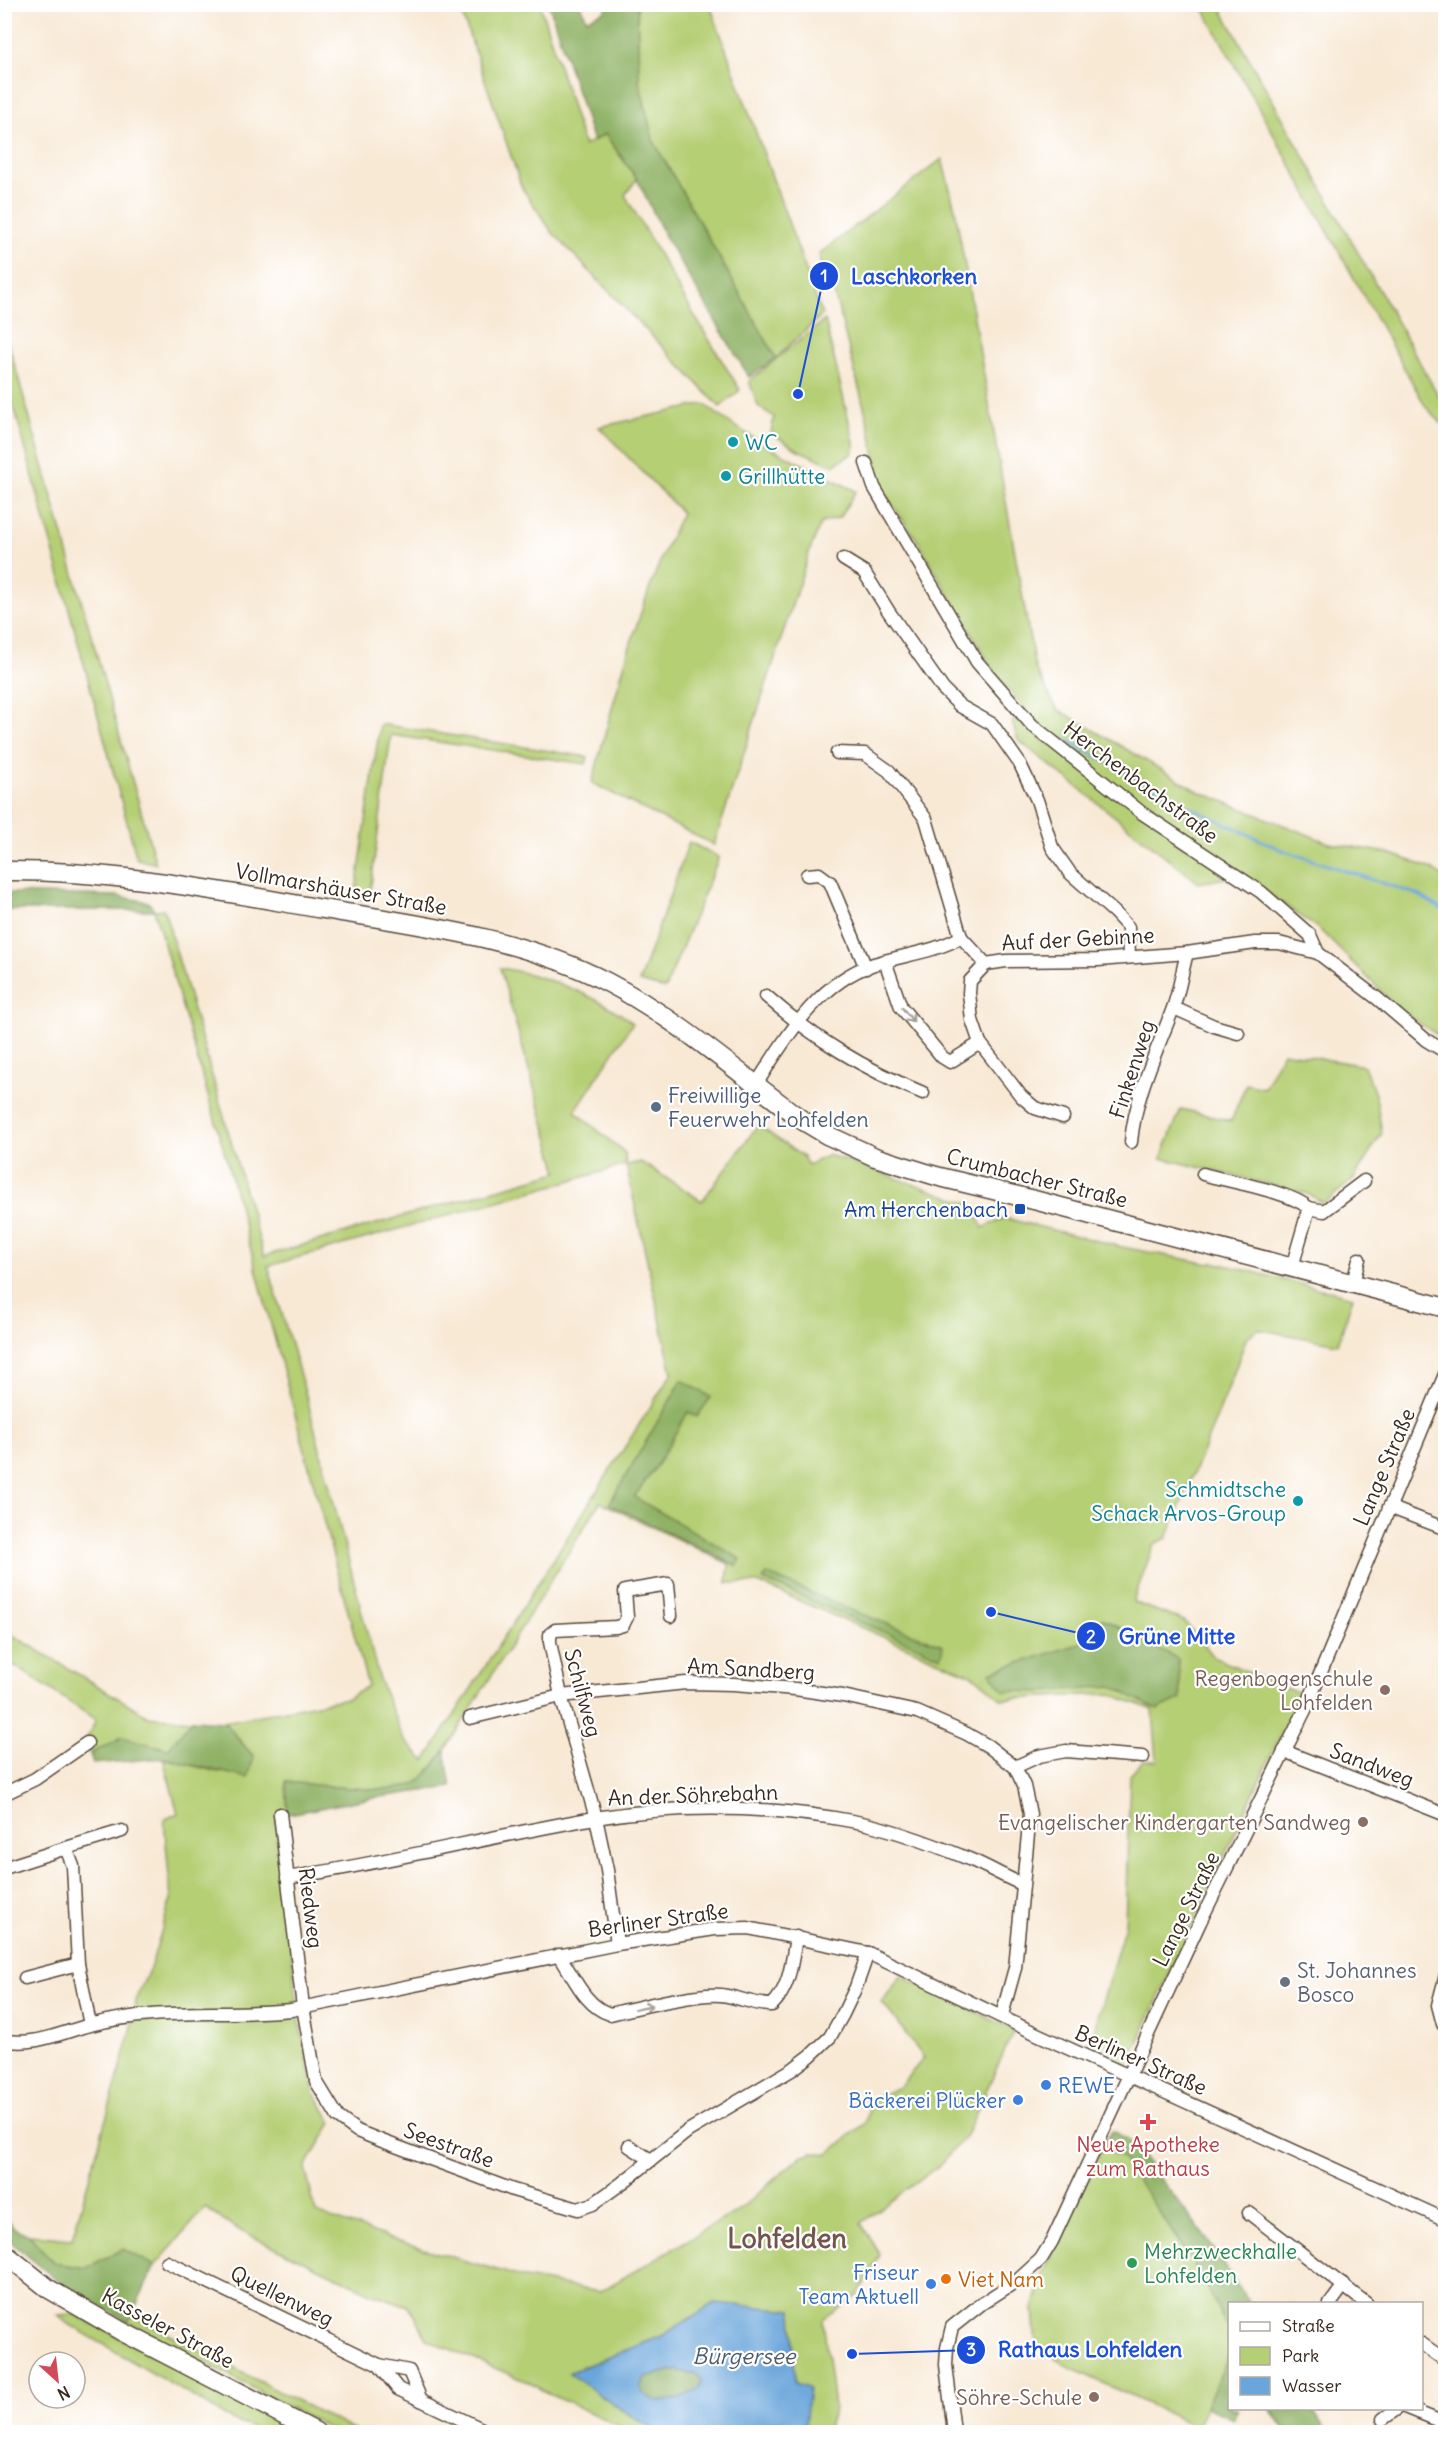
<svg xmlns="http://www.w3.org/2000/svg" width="1450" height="2437" viewBox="0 0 1450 2437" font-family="Delius,sans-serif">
	<rect width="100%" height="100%" fill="#fff"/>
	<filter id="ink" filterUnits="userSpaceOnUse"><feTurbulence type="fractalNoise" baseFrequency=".0167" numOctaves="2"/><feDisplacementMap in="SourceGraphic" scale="12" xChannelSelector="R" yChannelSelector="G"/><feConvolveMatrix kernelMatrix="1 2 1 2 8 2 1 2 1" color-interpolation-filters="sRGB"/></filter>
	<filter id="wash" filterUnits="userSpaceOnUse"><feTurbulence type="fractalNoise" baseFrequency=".008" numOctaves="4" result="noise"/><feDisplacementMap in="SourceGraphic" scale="24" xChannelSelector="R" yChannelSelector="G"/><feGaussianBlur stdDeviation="1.35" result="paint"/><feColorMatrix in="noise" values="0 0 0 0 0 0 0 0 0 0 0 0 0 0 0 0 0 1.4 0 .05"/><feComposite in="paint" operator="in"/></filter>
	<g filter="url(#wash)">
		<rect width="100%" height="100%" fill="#f8e9d5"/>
		<g fill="#b5cf75" stroke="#787c4a" stroke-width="1.5" fill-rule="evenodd">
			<path d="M459 5H540L584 146 605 134 637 179 625 195 697 320 740 390 720 407 552 232 522 188Z"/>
			<path d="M637 5H710L822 315 776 358 653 140 639 81Z"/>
			<path d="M1201 5H1219L1438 395 1445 403V427L1426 407Z"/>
			<path d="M942 159 955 209 1035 668 1057 709 1200 792 1329 843 1389 853 1430 868 1445 878V1040L1401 1011 1319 929 1242 875 1199 883 1018 740 1012 722 1028 712 996 675 919 543 881 488 870 430 833 288 821 267 819 254Z"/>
			<path d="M825 320 855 447 852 454 833 465 798 450 771 433 774 417 758 406 749 381Z"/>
			<path d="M5 331 156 864 137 859 5 374Z"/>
			<path d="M704 404C749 440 804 465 856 491L839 518 821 523 810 550 714 845 592 783C616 692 640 597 682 513L599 427Z"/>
			<path d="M380 724 588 757 586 764 391 735 369 900 355 898Z"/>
			<path d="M689 842 719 857 665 989 639 982Z"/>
			<path d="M164 909 264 1256 558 1172 500 968C542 974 600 997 633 1023L575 1111 625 1153 626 1165 641 1162 702 1201 758 1125 803 1157 808 1165 829 1155 971 1204 983 1228 1004 1218 1122 1247 1210 1264 1213 1262 1353 1297 1338 1344 1257 1329 1246 1339 1227 1392 1167 1538 1154 1544 1133 1602 1184 1621 1215 1658 1300 1693 1126 2068 1088 2051 1125 1925 1130 1775 1143 1761H1157L1153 1710 1110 1694 1001 1699 974 1676 758 1583H727L729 1564 600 1502 445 1750C437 1761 430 1773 419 1782 398 1797 313 1784 286 1782L288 1814 276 1817 300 2024 314 2092 332 2123 305 2168 316 2213 424 2249 525 2278 599 2292 739 2210 801 2156 813 2152 828 2154 865 2123 872 2099 899 2087 924 2058 882 2002 901 1976 1014 2030 966 2135 941 2164 861 2223 880 2255 858 2295 823 2320 834 2407 827 2432H793L805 2426 808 2387 795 2383 792 2310 714 2303 662 2336 570 2372 611 2403 662 2432H633L551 2395 528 2382 426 2339 416 2316 408 2306 371 2293 241 2231 205 2208 155 2266 123 2249 86 2268 54 2263 29 2235 72 2239 131 2031 137 1996 151 1966 171 1899 164 1820 178 1813 163 1758 221 1773 254 1757 224 1722 348 1698 368 1686 227 1161 154 910ZM626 1165 672 1373 425 1761 404 1740 379 1679 307 1399 268 1266Z"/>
			<path d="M1283 1052 1364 1066 1376 1097 1382 1133 1353 1180 1324 1203 1308 1194 1161 1158 1181 1109 1231 1121 1246 1084 1264 1088Z"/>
			<path d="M4 1630 148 1716 192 1720 168 1749 122 1737 90 1754 86 1740 96 1720 5 1659Z"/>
			<path d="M1102 2148 1122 2157 1192 2261 1229 2330V2356L1197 2427 1069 2367 1036 2345 1033 2309 1044 2271Z"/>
			<path d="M74 2314 297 2432H262L234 2421 70 2325 58 2315Z"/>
			<path d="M131 2315 357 2432H336L128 2322Z"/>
		</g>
		<g fill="#90b266" stroke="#666e42" stroke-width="1.5">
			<path d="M549 5H580L587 19 605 11 606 5H637L639 81 653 140 776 358 749 377 667 240 637 179 605 134 593 141Z"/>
			<path d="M5 893 117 896 148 902 154 910H5Z"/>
			<path d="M682 1380 711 1397 697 1417 688 1412 655 1468 634 1497 741 1559 737 1566 609 1504Z"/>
			<path d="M767 1574 851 1610 943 1645 941 1657 763 1580Z"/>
			<path d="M1102 1618 1178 1659 1181 1698 1157 1710 1112 1686 1041 1692 1004 1691 990 1672 1079 1644Z"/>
			<path d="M192 1720 224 1722 254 1757 248 1778 163 1758 93 1764 90 1754 122 1737 168 1749Z"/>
			<path d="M445 1750 451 1787 372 1798 288 1814 286 1782C313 1784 398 1797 418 1782 430 1773 437 1761 445 1750Z"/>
			<path d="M1112 2131 1128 2139 1136 2148 1208 2240 1249 2303 1230 2304 1229 2330 1192 2261 1122 2157 1102 2148Z"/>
			<path d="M4 2218 14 2228 29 2235 54 2263 86 2268 123 2249 155 2266 128 2322 65 2287 5 2237Z"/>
			<path d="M1229 2356 1230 2408 1238 2409 1233 2419 1206 2407Z"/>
			<path d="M677 2369 687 2374 695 2373 702 2380 700 2388C683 2399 654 2410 641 2389L645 2377Z"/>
			<path d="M1271 2409H1312L1327 2432H1287Z"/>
		</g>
		<path fill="#6aa6db" stroke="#52687c" stroke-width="1.5" fill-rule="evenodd" d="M714 2303 792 2310 795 2383 809 2387 805 2426 793 2432H658L611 2403 569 2373 662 2336ZM677 2369 687 2374 695 2373 702 2380 700 2388C683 2399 653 2410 641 2389L645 2377Z"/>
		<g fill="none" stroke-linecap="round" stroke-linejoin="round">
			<path stroke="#6aa6db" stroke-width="3" d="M1061 737 1196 810 1282 850 1419 895 1446 912"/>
		</g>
	</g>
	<g filter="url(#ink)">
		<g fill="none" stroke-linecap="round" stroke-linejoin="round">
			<defs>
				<g id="minor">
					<path d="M866 463 874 487 977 662 1032 725 1142 813 1261 892 1310 935 1318 953 1378 999 1426 1040 1446 1052"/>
					<path d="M843 559 864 572 889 612 943 689 960 706 992 724 1020 764 1037 800 1052 847 1070 873 1114 912 1128 927 1129 957"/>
					<path d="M837 753 865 754 889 771 926 819 961 937"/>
					<path d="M807 875 819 874 830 882 866 968"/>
					<path d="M961 937 986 964 1006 961 1098 960 1187 953 1255 943H1279L1318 953"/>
					<path d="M885 961 901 1007 942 1057 950 1062 980 1043"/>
					<path d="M986 964 970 981 969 993 972 1020 980 1043 1021 1096 1035 1108 1063 1117"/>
					<path d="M766 996C815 1039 862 1068 923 1093"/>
					<path d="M1174 1008 1214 1026 1238 1033"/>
					<path d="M755 1086C785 1039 818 982 874 964 903 955 935 952 961 937"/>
					<path d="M1131 1142C1135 1096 1156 1053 1172 1011 1179 993 1182 971 1187 953"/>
					<path d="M1203 1174C1230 1182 1289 1191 1309 1208L1292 1267"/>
					<path d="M1309 1208 1324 1211 1364 1181"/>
					<path d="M1353 1283 1359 1259"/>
					<path d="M1389 1507 1446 1529"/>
					<path d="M470 1718 561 1696 686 1683 734 1684 795 1689 843 1696 917 1712 967 1734 988 1746 1015 1767 1024 1786 1030 1814 1015 1968 1002 2015"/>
					<path d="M1284 1751 1446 1815"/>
					<path d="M1015 1767 1039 1756 1066 1751 1143 1757"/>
					<path d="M4 1794 35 1779 87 1743"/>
					<path d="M280 1814 303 2007 316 2081 338 2117 357 2131 382 2141 513 2190 578 2209 593 2204 622 2183 688 2131 793 2069 810 2056 830 2037 843 2014 856 1987 868 1953"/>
					<path d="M66 1848 122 1831"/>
					<path d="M4 1868 66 1848 73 1866 78 1964 90 2025"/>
					<path d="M287 1878C390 1862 492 1836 595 1818 680 1804 771 1806 857 1822 893 1829 935 1845 969 1859 987 1866 1004 1877 1022 1884"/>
					<path d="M617 1944 607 1870 596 1818 561 1696 550 1642V1634L555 1630 616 1627 623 1625 627 1617 625 1591 668 1584 671 1616"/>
					<path d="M559 1955C573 1975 585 2007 610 2014 635 2008 698 1992 721 1995 739 1997 754 2005 772 2005 790 1988 792 1961 796 1937"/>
					<path d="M1446 1975 1438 2005 1443 2024 1446 2025"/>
					<path d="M25 1978 78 1964"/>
					<path d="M4 2040C33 2047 63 2032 90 2025 156 2007 223 2017 291 2010L617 1944 715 1929 748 1928 868 1953 1039 2035 1446 2220"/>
					<path d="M629 2146 651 2160"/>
					<path d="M1249 2213 1367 2304"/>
					<path d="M167 2262 379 2365 398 2389 488 2432"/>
					<path d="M1330 2304 1344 2285"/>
					<path d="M1422 2344 1446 2361"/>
					<path d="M379 2365 409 2371 421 2400"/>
					<path d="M1407 2408 1444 2423"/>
					<path d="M1383 2419 1398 2408"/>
					<path d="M954 2432 946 2365 947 2348 952 2327 981 2304 1018 2280 1041 2259 1052 2241 1200 1922 1306 1708 1446 1372"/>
				</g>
				<g id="secondary">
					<path d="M4 871C113 870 217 891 323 909 419 925 520 937 607 982 678 1019 738 1073 802 1120L827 1135 875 1157 936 1176 1034 1200 1446 1308"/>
					<path d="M4 2253 49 2289 121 2331 316 2432"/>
				</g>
			</defs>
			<use href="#minor" stroke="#574739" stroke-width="15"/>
			<use href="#secondary" stroke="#574739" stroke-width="21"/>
			<use href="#minor" stroke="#fff" stroke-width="12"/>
			<use href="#secondary" stroke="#fff" stroke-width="18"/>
		</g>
		<defs><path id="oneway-shaft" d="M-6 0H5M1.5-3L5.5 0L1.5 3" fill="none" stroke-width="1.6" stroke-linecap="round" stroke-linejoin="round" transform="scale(1.5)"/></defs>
		<g stroke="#a79f9a">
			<use href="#oneway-shaft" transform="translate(908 1015) rotate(51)"/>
			<use href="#oneway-shaft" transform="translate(644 2007) rotate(-12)"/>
		</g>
	</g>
	<g fill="#0f9aa8" stroke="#fff" stroke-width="2">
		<circle cx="733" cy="442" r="6"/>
		<circle cx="726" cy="476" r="6"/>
		<circle cx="1298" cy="1501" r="6"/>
	</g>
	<circle fill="#5c6f8a" stroke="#fff" stroke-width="2" cx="656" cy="1107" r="6"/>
	<rect fill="#1a4fb4" stroke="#fff" stroke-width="2" x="1014" y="1203" width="12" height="12" rx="3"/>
	<g fill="#8d6e63" stroke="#fff" stroke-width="2">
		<circle cx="1385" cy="1690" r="6"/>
		<circle cx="1363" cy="1822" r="6"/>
		<circle cx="1094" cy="2397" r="6"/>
	</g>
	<circle fill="#6b7280" stroke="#fff" stroke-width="2" cx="1285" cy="1982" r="6"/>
	<g fill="#3f7fe0" stroke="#fff" stroke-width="2">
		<circle cx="1046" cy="2085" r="6"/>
		<circle cx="1018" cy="2100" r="6"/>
		<circle cx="931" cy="2284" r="6"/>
	</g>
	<path fill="#e0444e" stroke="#fff" stroke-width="2" d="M1145 2113h6v6h6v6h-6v6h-6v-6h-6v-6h6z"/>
	<circle fill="#2e9e5b" stroke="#fff" stroke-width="2" cx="1132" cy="2263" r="6"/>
	<circle fill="#e8710a" stroke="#fff" stroke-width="2" cx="946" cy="2279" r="6"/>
	<g text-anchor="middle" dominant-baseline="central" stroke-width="4.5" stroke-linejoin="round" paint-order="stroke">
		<g font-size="21" fill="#0d838f" stroke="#fff" text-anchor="start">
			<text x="745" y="442">WC</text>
			<text x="738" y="476">Grillhütte</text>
			<text x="1286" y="1489" text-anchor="end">Schmidtsche<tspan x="1286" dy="24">Schack Arvos-Group</tspan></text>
		</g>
		<g font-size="21" fill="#3b2a1e" stroke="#fff">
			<text transform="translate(1141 782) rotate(37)">Herchenbachstraße</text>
			<text transform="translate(341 889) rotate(10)">Vollmarshäuser Straße</text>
			<text transform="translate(1078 939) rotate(-3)">Auf der Gebinne</text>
			<text transform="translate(1132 1069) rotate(-72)">Finkenweg</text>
			<text transform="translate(1037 1178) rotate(14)">Crumbacher Straße</text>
			<text transform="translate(1384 1467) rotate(-67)">Lange Straße</text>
			<text transform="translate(751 1669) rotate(3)">Am Sandberg</text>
			<text transform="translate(583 1693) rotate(75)">Schilfweg</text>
			<text transform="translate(1372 1765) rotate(21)">Sandweg</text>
			<text transform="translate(693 1795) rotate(-2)">An der Söhrebahn</text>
			<text transform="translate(311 1908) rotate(83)">Riedweg</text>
			<text transform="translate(1186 1909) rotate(-64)">Lange Straße</text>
			<text transform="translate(658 1920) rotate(-8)">Berliner Straße</text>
			<text transform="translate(1141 2060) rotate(24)">Berliner Straße</text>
			<text transform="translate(449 2145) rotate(20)">Seestraße</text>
			<text transform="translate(282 2296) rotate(26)">Quellenweg</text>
			<text transform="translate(168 2328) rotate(28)">Kasseler Straße</text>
		</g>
		<g font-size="21" fill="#4e5e75" stroke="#fff" text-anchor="start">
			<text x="668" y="1095">Freiwillige<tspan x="668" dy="24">Feuerwehr Lohfelden</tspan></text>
		</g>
		<g font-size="21" fill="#164399" stroke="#fff" text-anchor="end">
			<text x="1008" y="1209">Am Herchenbach</text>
		</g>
		<g font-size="21" fill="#785e54" stroke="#fff" text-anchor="end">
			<text x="1373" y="1678">Regenbogenschule<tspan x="1373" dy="24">Lohfelden</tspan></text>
			<text x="1351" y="1822">Evangelischer Kindergarten Sandweg</text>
			<text x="1082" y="2397">Söhre-Schule</text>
		</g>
		<g font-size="21" fill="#5b616d" stroke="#fff" text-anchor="start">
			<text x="1297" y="1970">St. Johannes<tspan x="1297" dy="24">Bosco</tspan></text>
		</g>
		<g font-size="21" fill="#366cbe" stroke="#fff" text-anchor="end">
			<text x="1058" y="2085" text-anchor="start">REWE</text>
			<text x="1006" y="2100">Bäckerei Plücker</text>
			<text x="919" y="2272">Friseur<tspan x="919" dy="24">Team Aktuell</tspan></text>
		</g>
		<g font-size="21" fill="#be3a42" stroke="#fff">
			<text x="1148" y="2144">Neue Apotheke<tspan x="1148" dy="24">zum Rathaus</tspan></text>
		</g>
		<g font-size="21" fill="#27864d" stroke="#fff" text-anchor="start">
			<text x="1144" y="2251">Mehrzweckhalle<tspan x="1144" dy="24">Lohfelden</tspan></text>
		</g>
		<g font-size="21" fill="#c56008" stroke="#fff" text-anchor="start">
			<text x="958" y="2279">Viet Nam</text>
		</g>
		<g font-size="22" font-style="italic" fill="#4e5c6a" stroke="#fff">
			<text x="744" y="2356">Bürgersee</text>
		</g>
		<g font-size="27" font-weight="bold" fill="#74544c" stroke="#fff">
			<text x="787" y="2238">Lohfelden</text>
		</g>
	</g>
	<path fill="none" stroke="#1d4ed8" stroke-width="2" d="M798 394L824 276M991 1612L1091 1636M852 2354L971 2350"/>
	<g fill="#1d4ed8" stroke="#fff" stroke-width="2">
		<circle cx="798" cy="394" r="6"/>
		<circle cx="991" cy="1612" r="6"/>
		<circle cx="852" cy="2354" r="6"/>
		<circle cx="824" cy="276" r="15"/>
		<circle cx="1091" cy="1636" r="15"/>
		<circle cx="971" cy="2350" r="15"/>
	</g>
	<g font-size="18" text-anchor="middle" font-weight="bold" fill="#fff">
		<text x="824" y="282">1</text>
		<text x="1091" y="1643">2</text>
		<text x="971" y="2356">3</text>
	</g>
	<g font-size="22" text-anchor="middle" font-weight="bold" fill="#1d4ed8" stroke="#fff" stroke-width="4.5" stroke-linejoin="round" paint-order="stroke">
		<text x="914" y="284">Laschkorken</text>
		<text x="1177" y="1644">Grüne Mitte</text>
		<text x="1090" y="2357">Rathaus Lohfelden</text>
	</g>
	<rect width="1450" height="2437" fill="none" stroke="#fff" stroke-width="24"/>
	<rect x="1228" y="2302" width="195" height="108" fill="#ffffff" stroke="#b1aaa5" stroke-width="1.5"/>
	<rect x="1240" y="2322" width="30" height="9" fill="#ffffff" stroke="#b1aaa5" stroke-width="1.5"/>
	<text x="1282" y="2332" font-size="18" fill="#3b2a1e">Straße</text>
	<rect x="1240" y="2347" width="30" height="18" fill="#b5cf75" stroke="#b1aaa5" stroke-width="1.5"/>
	<text x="1282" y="2362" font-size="18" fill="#3b2a1e">Park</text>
	<rect x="1240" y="2377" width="30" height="18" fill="#6aa6db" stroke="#b1aaa5" stroke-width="1.5"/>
	<text x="1282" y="2392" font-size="18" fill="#3b2a1e">Wasser</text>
	<g transform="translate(57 2380) rotate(153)"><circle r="28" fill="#ffffff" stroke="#b1aaa5" stroke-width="1.5"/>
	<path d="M0-4.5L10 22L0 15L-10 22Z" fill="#d1495b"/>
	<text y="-9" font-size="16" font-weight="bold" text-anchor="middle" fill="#3b2a1e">N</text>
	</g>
</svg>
